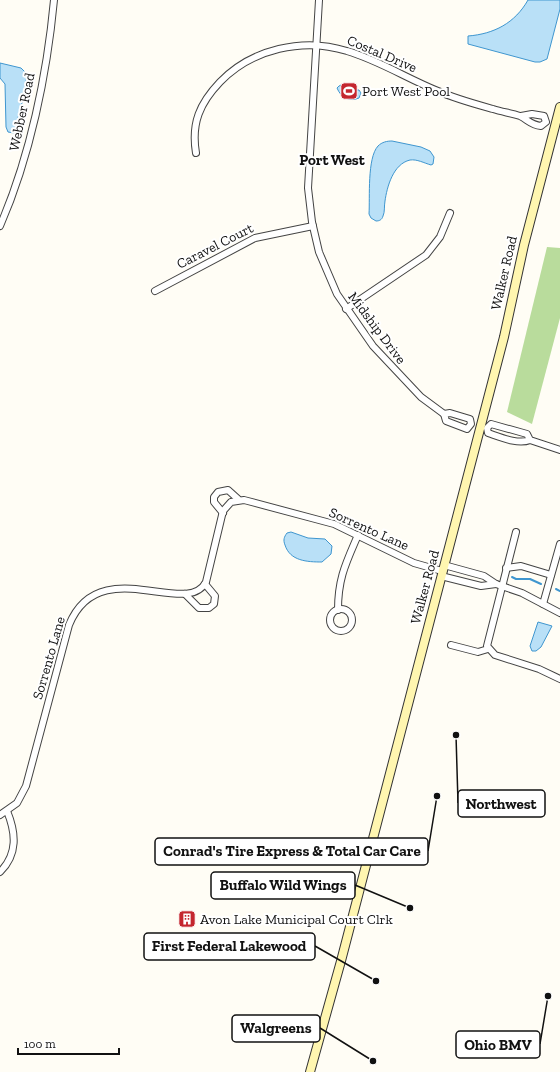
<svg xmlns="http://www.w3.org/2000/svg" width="560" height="1072" viewBox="0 0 560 1072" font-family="'Zilla Slab',serif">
	<rect width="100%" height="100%" fill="#fffdf5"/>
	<path fill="#b9dc9c" d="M547 247 560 248V318L532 424 507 412Z"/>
	<g fill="#b9e0f7" stroke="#3f96cf">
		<path d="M528 0H560V9L547 59 540 62H535L468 44V36C494 34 515 23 528 0Z"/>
		<path d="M0 63 21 68 27 74 24 95 14 133 8 132 6 127 5 84 0 78Z"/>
		<path d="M343 84 350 90H359L361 93 359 98C350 102 341 98 337 88L339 86Z"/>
		<path d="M392 141 421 147 430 151 434 157 433 164 431 165C424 163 417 159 410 160 393 164 387 187 385 201 384 206 385 212 383 216 382 220 379 221 376 221L371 218 369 214C370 198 367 158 378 146 382 142 387 141 392 141Z"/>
		<path d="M291 532 308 538 325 539 332 546 331 554 322 562C307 562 290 561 285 545 283 540 284 537 287 533Z"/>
		<path d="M538 622 552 626 541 647 536 651H532L530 646Z"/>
	</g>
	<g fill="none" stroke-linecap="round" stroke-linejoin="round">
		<g stroke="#3f96cf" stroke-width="2">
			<path d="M512 577 516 579H530L541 584"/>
			<path d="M556 589 560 591"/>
		</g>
		<defs>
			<g id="street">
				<path d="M319 0 308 188 312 222 319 252 337 294 373 346 421 397 444 414"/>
				<path d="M196 153C191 123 200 103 220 82 252 49 303 37 347 51 378 60 408 79 438 91 456 99 475 104 493 109 502 112 511 113 520 116 528 120 531 125 541 126L546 122 544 116 532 114 521 116"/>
				<path d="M0 226C30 157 47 75 54 0"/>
				<path d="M155 291 255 238 313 226"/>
				<path d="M346 309 426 255 440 237 450 213"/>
				<path d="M450 413 470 419 471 424 467 429 446 421 444 414Z"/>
				<path d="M530 440C518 445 500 437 488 433L487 428 491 424 527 434 530 440 560 450"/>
				<path d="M223 513 214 502V497L218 492 228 490 238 499"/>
				<path d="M516 532 487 646 495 655 539 669 560 679"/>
				<path d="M444 565 484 576 496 584 522 593 560 613"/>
				<path d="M506 568 521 566 551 575"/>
				<path d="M441 576 481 586 496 584"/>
				<path d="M185 594 199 608H209L214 604 215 596 205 584"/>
				<path d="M543 604 560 544"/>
				<circle cx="341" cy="620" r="11"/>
				<path d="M338 610C338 578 346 563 358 535"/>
				<path d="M451 645 478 652 488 649"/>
				<path d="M0 815 17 803 26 786 69 625C99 551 187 619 206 582L223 511 231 502 244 500 334 524 414 563 442 571"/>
				<path d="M0 872C18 854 16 833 7 811"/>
			</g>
			<path id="secondary" d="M310 1072 341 961 504 337 524 245 560 107"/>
		</defs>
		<use href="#street" stroke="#444" stroke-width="8"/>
		<use href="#secondary" stroke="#333" stroke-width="10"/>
		<use href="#street" stroke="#fff" stroke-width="6"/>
		<use href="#secondary" stroke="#fff6b0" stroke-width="8"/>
	</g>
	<defs>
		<symbol id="stadium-square" viewBox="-11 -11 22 22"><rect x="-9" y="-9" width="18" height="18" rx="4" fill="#c4262e" stroke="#fff"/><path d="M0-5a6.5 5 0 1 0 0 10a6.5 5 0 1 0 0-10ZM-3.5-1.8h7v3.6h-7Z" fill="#fff"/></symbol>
		<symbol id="building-square" viewBox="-11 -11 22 22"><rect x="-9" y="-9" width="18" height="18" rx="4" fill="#c4262e" stroke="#fff"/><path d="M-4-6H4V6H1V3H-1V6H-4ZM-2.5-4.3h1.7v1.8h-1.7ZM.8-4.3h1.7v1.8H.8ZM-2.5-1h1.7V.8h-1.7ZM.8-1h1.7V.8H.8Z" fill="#fff"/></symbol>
	</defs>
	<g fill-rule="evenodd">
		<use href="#stadium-square" x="339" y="81" width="20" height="20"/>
		<use href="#building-square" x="177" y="909" width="20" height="20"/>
	</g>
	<g text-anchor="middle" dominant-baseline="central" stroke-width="4" stroke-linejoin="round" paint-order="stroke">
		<g font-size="14" fill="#111" stroke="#fff">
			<text transform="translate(382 54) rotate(23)">Costal Drive</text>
			<text transform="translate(22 112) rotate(-78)">Webber Road</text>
			<text transform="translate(215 246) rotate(-27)">Caravel Court</text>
			<text transform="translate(504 273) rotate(-77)">Walker Road</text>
			<text transform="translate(377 328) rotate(53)">Midship Drive</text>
			<text transform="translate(369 529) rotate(24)">Sorrento Lane</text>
			<text transform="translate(425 587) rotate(-75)">Walker Road</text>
			<text transform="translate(49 658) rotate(-74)">Sorrento Lane</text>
		</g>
		<g font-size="14" fill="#111" stroke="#fff" text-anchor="start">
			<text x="362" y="91">Port West Pool</text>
			<text x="200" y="919">Avon Lake Municipal Court Clrk</text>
		</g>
		<g font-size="15" font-weight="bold" fill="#111" stroke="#fff">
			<text x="332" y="160">Port West</text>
		</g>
	</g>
	<path fill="none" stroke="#111" stroke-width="1.5" d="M456 735L458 803M437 796L428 851M410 908L355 885M376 981L315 946M373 1061L320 1028M548 996L540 1044"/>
	<g fill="#111" stroke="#fff" stroke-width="1.5">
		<circle cx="456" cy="735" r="4"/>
		<circle cx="437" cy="796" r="4"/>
		<circle cx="410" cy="908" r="4"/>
		<circle cx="376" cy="981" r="4"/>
		<circle cx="373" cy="1061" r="4"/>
		<circle cx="548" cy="996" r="4"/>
	</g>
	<g fill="#fff" stroke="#111" stroke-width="1.5">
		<rect x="458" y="790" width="87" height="27" rx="4"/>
		<rect x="155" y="838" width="273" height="27" rx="4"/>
		<rect x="211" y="872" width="144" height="27" rx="4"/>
		<rect x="144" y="933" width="171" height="27" rx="4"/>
		<rect x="232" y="1015" width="88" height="27" rx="4"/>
		<rect x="456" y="1031" width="84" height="27" rx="4"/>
	</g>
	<g font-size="15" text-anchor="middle" font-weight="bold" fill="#111">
		<text x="501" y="809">Northwest</text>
		<text x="292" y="856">Conrad's Tire Express &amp; Total Car Care</text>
		<text x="283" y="890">Buffalo Wild Wings</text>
		<text x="229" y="951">First Federal Lakewood</text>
		<text x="276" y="1033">Walgreens</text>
		<text x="498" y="1050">Ohio BMV</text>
	</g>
	<path d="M18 1048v6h101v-6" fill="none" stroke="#111111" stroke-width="2"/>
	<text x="24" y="1048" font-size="12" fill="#111111" stroke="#ffffff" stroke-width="3" paint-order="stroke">100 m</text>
</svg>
